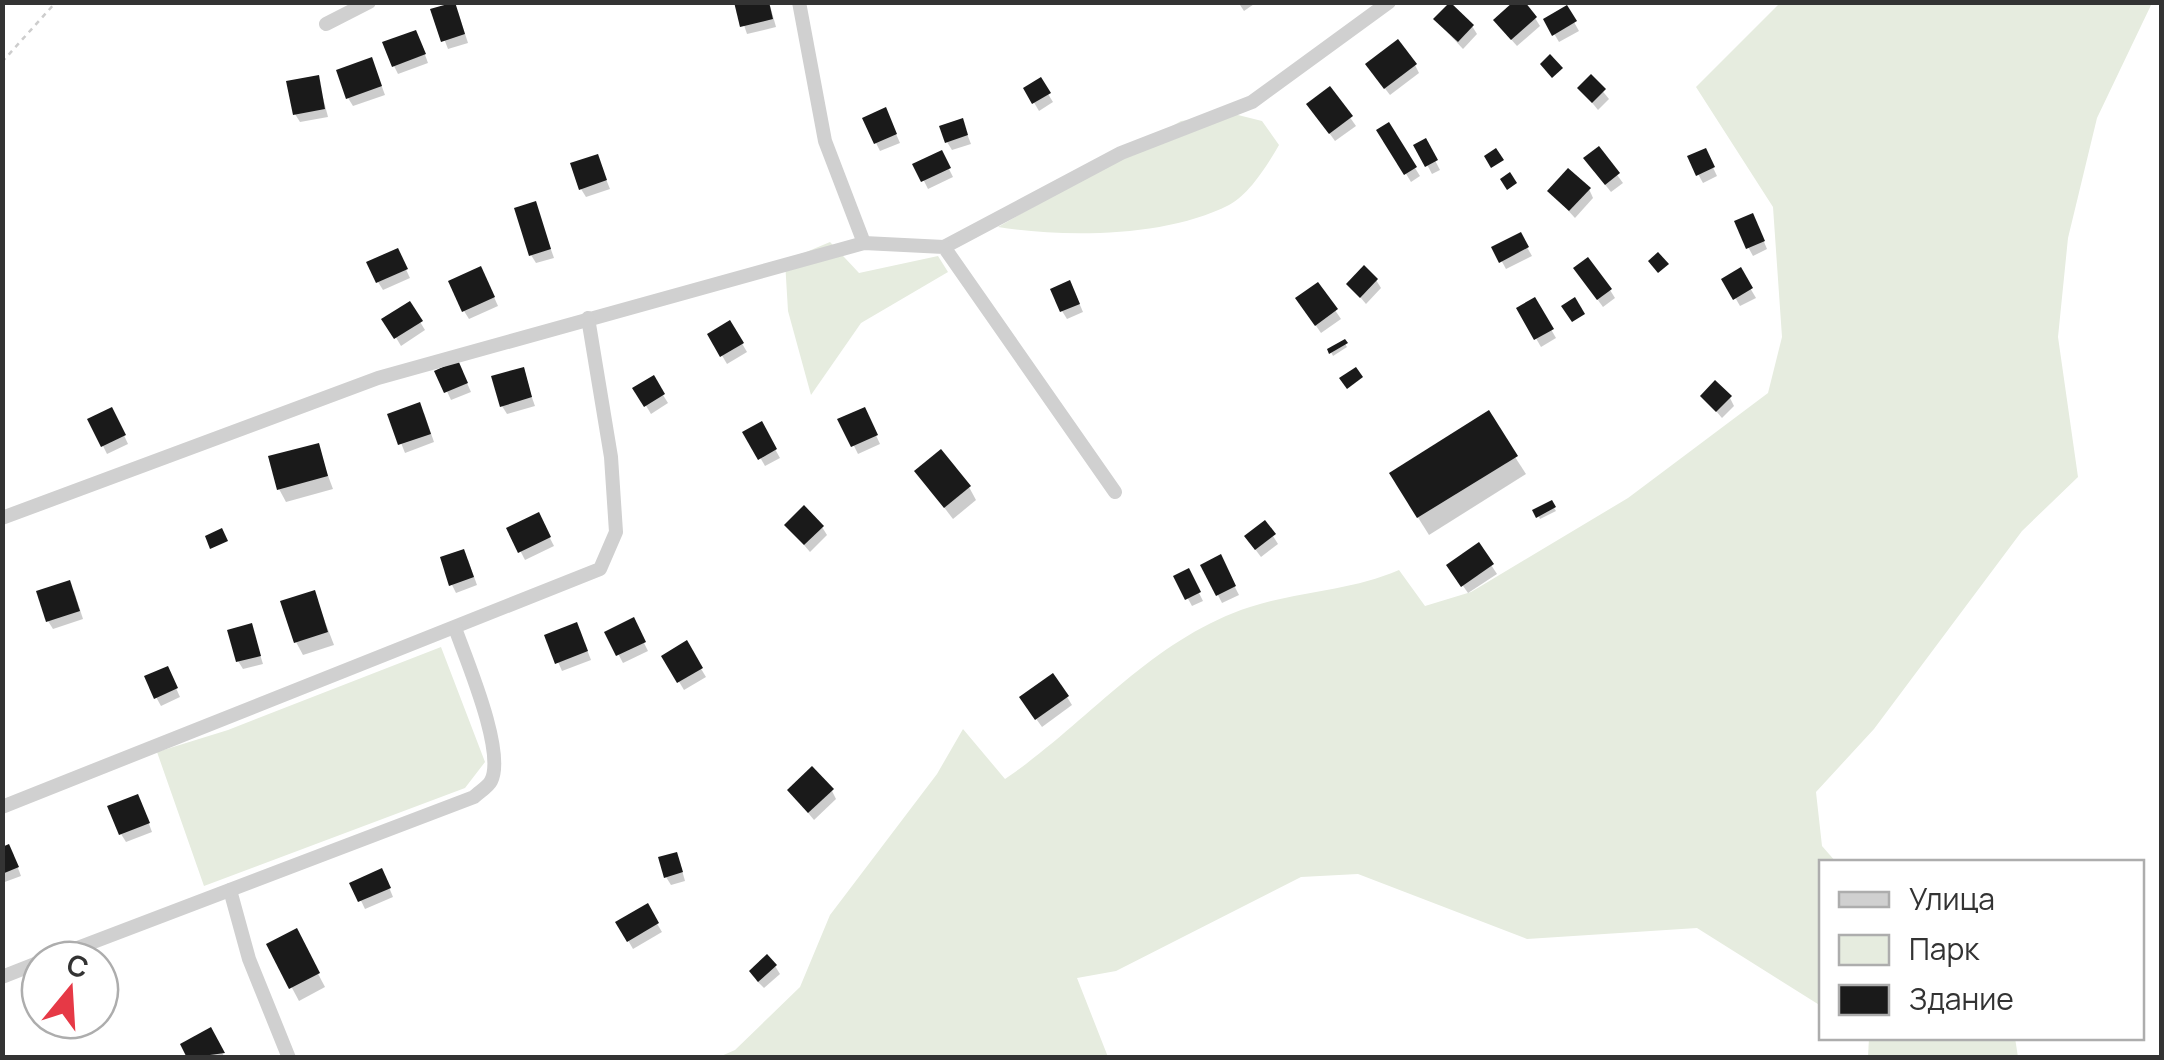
<svg xmlns="http://www.w3.org/2000/svg" width="2164" height="1060" viewBox="0 0 2164 1060" font-family="Manrope,sans-serif">
	<rect width="100%" height="100%" fill="#fff"/>
	<g fill="#e6ecdf">
		<path d="M1780 3H2152L2097 118 2068 238 2058 337 2078 477 2022 531 1874 729 1816 792 1822 846 1836 862H1822L1821 1006 1697 928 1527 939 1358 874 1301 877 1116 971 1077 978 1108 1057H719L735 1050 800 987 830 915 937 774 963 729 1005 779C1088 723 1151 639 1250 607 1299 591 1351 591 1399 570L1425 606 1471 592 1628 498 1768 393 1782 337 1773 207 1696 87Z"/>
		<path d="M1234 114 1262 121 1279 145C1268 164 1249 195 1229 205 1167 237 1065 238 998 227L1181 121Z"/>
		<path d="M830 242 859 273 938 256 948 272 861 323 811 395 788 311 785 261Z"/>
		<path d="M441 647 485 762 465 788 204 886 157 752 228 730Z"/>
		<path d="M1869 1038H2015L2018 1057H1868Z"/>
	</g>
	<g fill="#0003">
		<path d="M736 2H769L776 27 747 34Z"/>
		<path d="M1238 2H1257L1244 11Z"/>
		<path d="M1566 8 1579 31 1559 42 1546 20Z"/>
		<path d="M433 10 458 12 468 43 448 49Z"/>
		<path d="M1535 18 1540 26 1517 46 1501 28Z"/>
		<path d="M1436 20 1472 26 1477 34 1463 49Z"/>
		<path d="M420 41 428 63 398 74 394 66Z"/>
		<path d="M1415 65 1419 73 1390 95 1373 73Z"/>
		<path d="M375 68 385 95 353 106 348 98Z"/>
		<path d="M1591 77 1609 99 1598 110 1580 88Z"/>
		<path d="M318 78 328 117 300 122 295 114Z"/>
		<path d="M1040 81 1053 102 1039 111 1026 89Z"/>
		<path d="M1330 89 1356 126 1335 141 1314 112Z"/>
		<path d="M889 118 900 143 880 151 876 143Z"/>
		<path d="M962 121 971 144 952 150 947 142Z"/>
		<path d="M1388 125 1420 176 1411 182 1380 131Z"/>
		<path d="M1425 141 1440 170 1432 174 1417 146Z"/>
		<path d="M1598 149 1623 183 1611 192 1591 167Z"/>
		<path d="M941 153 953 177 928 189 916 165Z"/>
		<path d="M597 157 610 189 586 197 581 189Z"/>
		<path d="M1709 159 1717 176 1703 183 1698 174Z"/>
		<path d="M1589 189 1593 198 1575 218 1550 191Z"/>
		<path d="M535 204 554 258 536 263 531 255Z"/>
		<path d="M1757 225 1767 249 1753 256 1748 247Z"/>
		<path d="M1520 235 1532 256 1506 269 1495 249Z"/>
		<path d="M401 259 410 278 383 290 378 282Z"/>
		<path d="M1740 271 1756 298 1740 306 1725 280Z"/>
		<path d="M485 277 498 306 469 319 464 311Z"/>
		<path d="M1581 277 1610 290 1615 298 1603 307Z"/>
		<path d="M1376 280 1381 288 1366 304 1349 284Z"/>
		<path d="M1318 285 1341 319 1321 333 1303 307Z"/>
		<path d="M1074 291 1083 312 1067 319 1062 311Z"/>
		<path d="M1534 300 1556 338 1541 347 1519 309Z"/>
		<path d="M409 304 425 330 401 346 385 319Z"/>
		<path d="M730 323 747 352 727 364 710 335Z"/>
		<path d="M1344 342 1347 347 1333 356 1330 350Z"/>
		<path d="M522 370 535 406 507 414 502 406Z"/>
		<path d="M438 372H462L471 392 451 400Z"/>
		<path d="M653 379 668 403 651 414 636 389Z"/>
		<path d="M1703 396 1730 398 1734 406 1722 418Z"/>
		<path d="M424 413 434 442 405 453 390 415Z"/>
		<path d="M116 418 128 444 107 454 90 420Z"/>
		<path d="M868 418 880 444 858 454 841 420Z"/>
		<path d="M761 424 780 458 765 466 746 433Z"/>
		<path d="M317 446 333 489 286 502 279 489Z"/>
		<path d="M1515 457 1526 474 1429 535 1402 492Z"/>
		<path d="M917 472 969 487 976 500 953 519Z"/>
		<path d="M1551 503 1556 511 1540 519 1536 511Z"/>
		<path d="M538 515 554 546 525 560 509 529Z"/>
		<path d="M787 525 822 527 827 535 810 552Z"/>
		<path d="M1273 536 1278 544 1261 557 1252 545Z"/>
		<path d="M1478 545 1497 574 1468 593 1454 573Z"/>
		<path d="M1220 558 1239 595 1222 603 1203 566Z"/>
		<path d="M468 560 477 585 456 593 452 585Z"/>
		<path d="M1188 571 1203 601 1192 606 1176 577Z"/>
		<path d="M74 591 83 619 53 629 48 621Z"/>
		<path d="M314 593 334 645 303 655 296 642Z"/>
		<path d="M251 626 263 664 243 669 238 661Z"/>
		<path d="M637 629 648 651 623 663 607 633Z"/>
		<path d="M581 634 591 660 562 671 547 637Z"/>
		<path d="M686 644 706 677 684 690 664 657Z"/>
		<path d="M171 677 180 697 161 706 156 697Z"/>
		<path d="M1067 697 1072 705 1042 727 1027 706Z"/>
		<path d="M790 791H832L836 799 814 820Z"/>
		<path d="M142 805 152 832 126 842 121 834Z"/>
		<path d="M2 849 13 855 21 876 2 883Z"/>
		<path d="M680 863 685 881 671 885 666 877Z"/>
		<path d="M386 880 393 897 365 909 353 884Z"/>
		<path d="M647 907 662 932 633 949 618 923Z"/>
		<path d="M296 932 325 987 299 1001 269 945Z"/>
		<path d="M775 966 780 974 764 988 756 980Z"/>
		<path d="M210 1030 225 1058H190Z"/>
	</g>
	<g fill="#1a1a1a">
		<path d="M455 2 465 34 441 42 430 9Z"/>
		<path d="M734 2H769L773 19 740 27Z"/>
		<path d="M1450 2 1474 25 1458 42 1433 19Z"/>
		<path d="M1513 2H1525L1537 17 1511 40 1493 20Z"/>
		<path d="M1567 5 1577 21 1552 36 1543 19Z"/>
		<path d="M416 30 426 54 392 67 382 42Z"/>
		<path d="M1398 39 1417 64 1384 89 1365 64Z"/>
		<path d="M1550 54 1563 68 1552 78 1540 64Z"/>
		<path d="M372 57 382 86 346 99 336 70Z"/>
		<path d="M1591 74 1606 89 1592 103 1577 88Z"/>
		<path d="M319 75 325 109 293 115 286 81Z"/>
		<path d="M1041 77 1051 93 1032 104 1023 88Z"/>
		<path d="M1330 86 1353 116 1329 134 1306 104Z"/>
		<path d="M886 107 897 134 874 144 862 118Z"/>
		<path d="M963 118 968 135 945 143 939 126Z"/>
		<path d="M1389 122 1417 167 1404 175 1376 130Z"/>
		<path d="M1426 138 1438 160 1425 167 1413 145Z"/>
		<path d="M1599 146 1620 173 1605 185 1583 158Z"/>
		<path d="M1496 148 1504 160 1491 168 1484 156Z"/>
		<path d="M1706 148 1715 167 1696 176 1687 156Z"/>
		<path d="M942 150 951 168 921 182 912 164Z"/>
		<path d="M598 154 607 180 579 190 570 163Z"/>
		<path d="M1568 168 1591 188 1569 211 1547 191Z"/>
		<path d="M1510 172 1517 183 1507 190 1500 179Z"/>
		<path d="M536 201 551 249 529 256 514 208Z"/>
		<path d="M1753 213 1765 241 1746 249 1734 221Z"/>
		<path d="M1521 232 1529 247 1499 263 1491 247Z"/>
		<path d="M398 248 408 269 376 283 366 262Z"/>
		<path d="M1658 252 1669 264 1658 273 1648 261Z"/>
		<path d="M1588 257 1612 289 1597 300 1573 268Z"/>
		<path d="M1364 265 1378 279 1360 298 1346 284Z"/>
		<path d="M481 266 495 297 462 312 448 281Z"/>
		<path d="M1741 267 1753 288 1733 300 1721 279Z"/>
		<path d="M1070 280 1080 304 1060 312 1050 289Z"/>
		<path d="M1318 282 1338 309 1315 326 1295 298Z"/>
		<path d="M1535 297 1554 329 1534 340 1516 308Z"/>
		<path d="M1575 297 1585 314 1572 322 1561 306Z"/>
		<path d="M410 301 423 321 394 339 381 319Z"/>
		<path d="M730 320 744 343 720 357 707 334Z"/>
		<path d="M1345 339 1348 343 1329 354 1327 349Z"/>
		<path d="M458 360 468 383 444 393 434 371Z"/>
		<path d="M524 367 532 397 500 407 491 376Z"/>
		<path d="M1356 367 1363 377 1347 389 1339 378Z"/>
		<path d="M654 375 665 394 644 407 632 388Z"/>
		<path d="M1715 380 1732 396 1716 412 1700 396Z"/>
		<path d="M420 402 431 434 398 445 387 414Z"/>
		<path d="M112 407 126 435 101 447 87 419Z"/>
		<path d="M865 407 878 435 851 447 837 419Z"/>
		<path d="M1489 410 1518 456 1417 518 1389 473Z"/>
		<path d="M762 421 777 449 758 460 742 432Z"/>
		<path d="M319 443 328 476 277 490 268 456Z"/>
		<path d="M941 449 971 486 944 508 914 471Z"/>
		<path d="M1552 500 1556 507 1536 518 1532 510Z"/>
		<path d="M804 505 824 526 804 545 784 525Z"/>
		<path d="M539 512 551 537 518 553 506 528Z"/>
		<path d="M1265 520 1276 534 1255 550 1244 536Z"/>
		<path d="M222 528 228 541 210 549 205 536Z"/>
		<path d="M1479 542 1494 564 1461 587 1446 565Z"/>
		<path d="M464 549 474 577 449 586 440 557Z"/>
		<path d="M1221 554 1236 586 1216 596 1200 565Z"/>
		<path d="M1189 568 1201 592 1185 600 1173 576Z"/>
		<path d="M70 580 80 611 46 622 36 591Z"/>
		<path d="M315 590 328 632 294 643 280 601Z"/>
		<path d="M634 617 646 642 616 656 604 632Z"/>
		<path d="M577 622 588 651 555 664 544 635Z"/>
		<path d="M252 623 261 656 236 662 227 630Z"/>
		<path d="M687 640 703 668 677 683 661 656Z"/>
		<path d="M168 666 178 688 154 699 144 676Z"/>
		<path d="M1053 673 1069 696 1035 720 1019 697Z"/>
		<path d="M812 766 834 789 808 813 787 790Z"/>
		<path d="M138 794 150 823 119 835 107 806Z"/>
		<path d="M9 844 19 867 2 874V847Z"/>
		<path d="M677 852 683 872 664 878 658 857Z"/>
		<path d="M382 868 391 888 358 902 349 883Z"/>
		<path d="M648 903 659 923 627 942 615 922Z"/>
		<path d="M297 928 320 973 289 989 266 944Z"/>
		<path d="M767 954 777 965 758 982 749 971Z"/>
		<path d="M211 1027 225 1053 187 1058 180 1044Z"/>
	</g>
	<g fill="none" stroke-linecap="round" stroke-linejoin="round">
		<path stroke="#cdcdcd" stroke-width="2.5" stroke-dasharray="5 5" stroke-linecap="butt" d="M2 62 56 2"/>
		<g stroke="#d0d0d0" stroke-width="14">
			<path d="M799 2 825 141 864 243"/>
			<path d="M326 24 369 2"/>
			<path d="M944 247 1121 153 1252 102 1389 2"/>
			<path d="M2 518 378 378 864 243 944 247 1115 492"/>
			<path d="M2 807 600 569 616 532 611 457 588 318"/>
			<path d="M230 890 249 959 289 1058"/>
			<path d="M46 960 474 797C479 792 488 787 491 781 506 752 466 659 455 628"/>
			<path d="M2 977 40 962"/>
		</g>
	</g>
	<rect width="2164" height="1060" fill="none" stroke="#333333" stroke-width="10"/>
	<rect x="1819" y="860" width="325" height="180" fill="#ffffff" stroke="#adadad" stroke-width="2.5"/>
	<rect x="1839" y="892" width="50" height="15" fill="#d0d0d0" stroke="#adadad" stroke-width="2.5"/>
	<text x="1909" y="910" font-size="30" fill="#333333">Улица</text>
	<rect x="1839" y="935" width="50" height="30" fill="#e6ecdf" stroke="#adadad" stroke-width="2.5"/>
	<text x="1909" y="960" font-size="30" fill="#333333">Парк</text>
	<rect x="1839" y="985" width="50" height="30" fill="#1a1a1a" stroke="#adadad" stroke-width="2.5"/>
	<text x="1909" y="1010" font-size="30" fill="#333333">Здание</text>
	<g transform="translate(70 990) rotate(18)"><circle r="48" fill="#ffffff" stroke="#adadad" stroke-width="2.5"/>
	<path d="M0-8L18 38L0 25L-18 38Z" fill="#e63946"/>
	<text y="-15" font-size="28" font-weight="bold" text-anchor="middle" fill="#333333">С</text>
	</g>
</svg>
